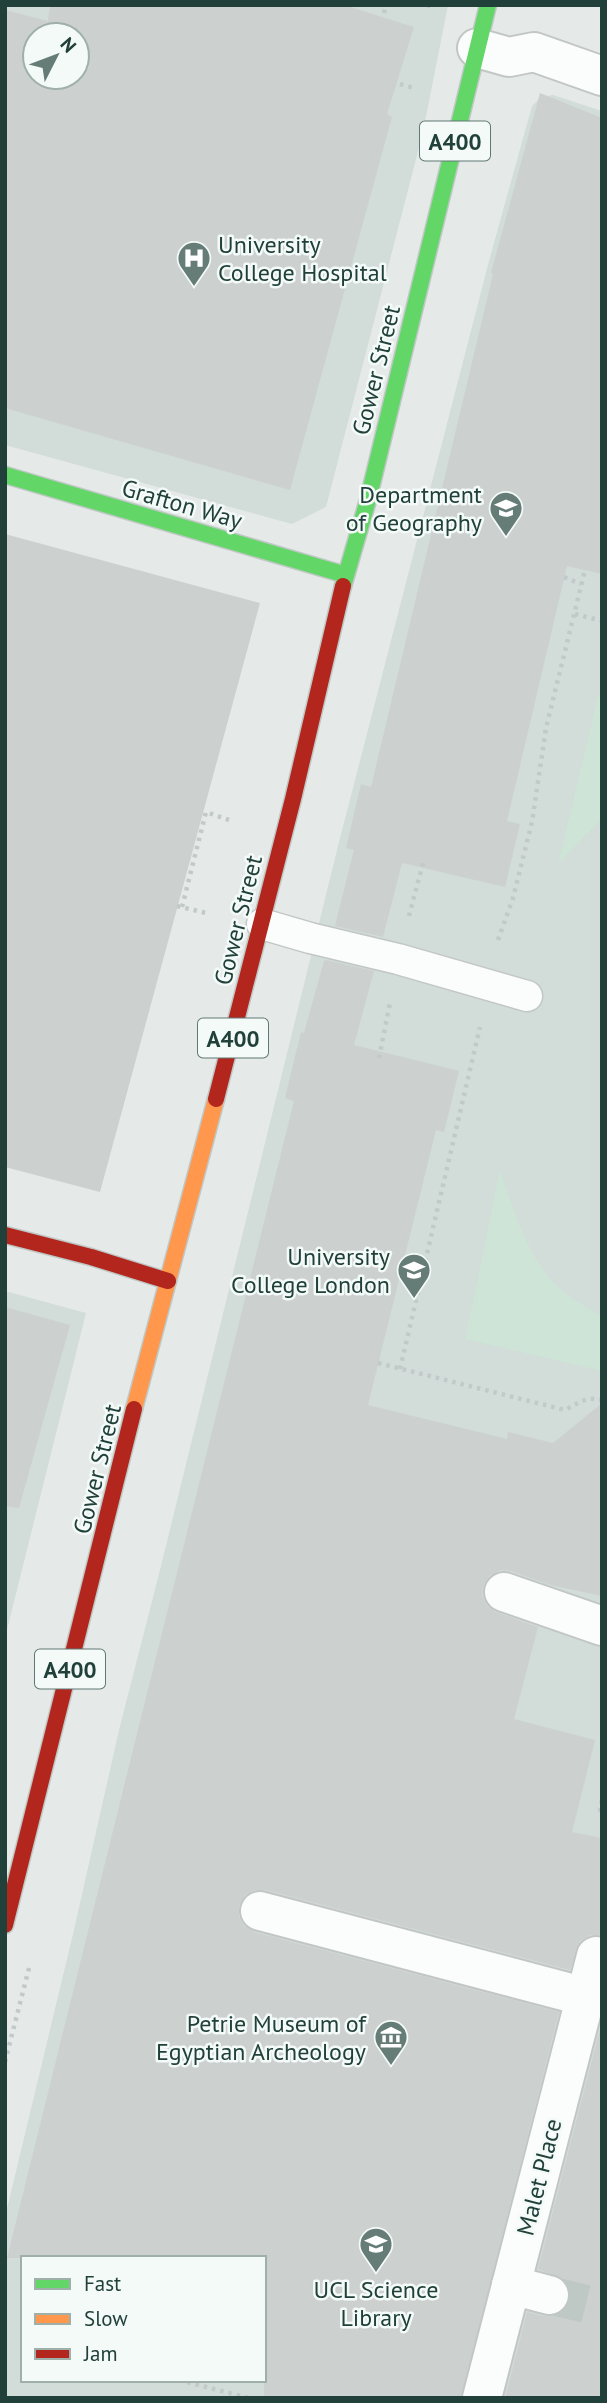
<svg xmlns="http://www.w3.org/2000/svg" width="607" height="2403" viewBox="0 0 607 2403" font-family="'PT Sans',sans-serif">
	<rect width="100%" height="100%" fill="#e5eae8"/>
	<g fill="#d2dcd9" fill-rule="evenodd">
		<path d="M5 5H448L423 132 326 507 292 524 5 445ZM35 35H77V77H35Z"/>
		<path d="M553 95 602 111V2398H5V2217L74 1930 119 1730 160 1570 338 846 489 261 532 106 541 97ZM23 2258H264V2380H23Z"/>
		<path d="M5 1291 86 1313 5 1638Z"/>
	</g>
	<g fill="#cde4d6">
		<path d="M598 696 602 697V819L558 864Z"/>
		<path d="M500 1170C515 1213 528 1263 565 1293 577 1302 590 1309 602 1317V1371L465 1339Z"/>
	</g>
	<g fill="#ccd1d0" fill-rule="evenodd">
		<path d="M50 5H344L414 27 387 114 392 117 290 490 5 408V10L48 21ZM35 35H77V77H35Z"/>
		<path d="M540 93 602 118V574L567 566 507 821 520 824 505 887 402 863 383 937 335 926 354 850 346 848 361 784 371 787 493 274 491 273Z"/>
		<path d="M5 534 260 603 100 1192 5 1167Z"/>
		<path d="M326 960 374 971 354 1045 459 1071 444 1132 436 1130 368 1405 507 1439 508 1432 553 1443 602 1403V1596L550 1585 511 1571 501 1570 489 1576 483 1586 482 1595 487 1606 496 1612 538 1627 514 1719 595 1740 572 1832 602 1838V1935H590L580 1941 570 1970 266 1890H255L245 1895 239 1906V1917L244 1926 254 1932 559 2012 461 2398H264V2258H7L294 1101 285 1098 301 1032 304 1033 324 961Z"/>
		<path d="M5 1307 70 1325 19 1508 5 1506Z"/>
		<path d="M602 2021V2398H505L527 2312 543 2316H555L565 2310 570 2300V2289L564 2279 538 2269Z"/>
	</g>
	<g fill="none" stroke-linecap="round" stroke-linejoin="round">
		<path stroke="#bec8c5" stroke-width="38" stroke-dasharray="38 19" stroke-linecap="butt" d="M549 2295 602 2308"/>
		<defs>
			<path id="lane" d="M262 924 310 938 398 959 527 996"/>
			<g id="street">
				<path d="M477 48 509 57 534 52 602 76"/>
				<path d="M504 1592 602 1626"/>
				<path d="M260 1911 586 1997"/>
				<path d="M511 2285 549 2295"/>
				<path d="M482 2398 596 1956"/>
			</g>
			<g id="fast">
				<path d="M5 475 346 575"/>
				<path d="M343 586 368 500 488 5"/>
			</g>
			<path id="slow" d="M134 1409 216 1099"/>
			<g id="jam">
				<path d="M216 1099 293 799 343 586"/>
				<path d="M5 1235 91 1257 168 1281"/>
				<path d="M5 1925 134 1409"/>
			</g>
		</defs>
		<use href="#lane" stroke="#c2c7c5" stroke-width="33"/>
		<use href="#street" stroke="#c2c7c5" stroke-width="42"/>
		<use href="#fast" stroke="#c0c8c6" stroke-width="19"/>
		<use href="#slow" stroke="#c0c8c6" stroke-width="19"/>
		<use href="#jam" stroke="#c0c8c6" stroke-width="19"/>
		<g stroke="#c2cac9" stroke-width="4.5" stroke-dasharray="3.5 5" stroke-linecap="butt">
			<path d="M427 5 432 7"/>
			<path d="M384 13 386 5"/>
			<path d="M400 84 414 88"/>
			<path d="M564 577 581 584"/>
			<path d="M575 614 602 621"/>
			<path d="M177 906 206 913"/>
			<path d="M182 907 206 812 229 820"/>
			<path d="M409 916 423 863"/>
			<path d="M498 940 513 898 532 822 546 728 585 570"/>
			<path d="M379 1058 390 1003"/>
			<path d="M378 1363 565 1410C578 1403 587 1396 602 1400"/>
			<path d="M400 1369 480 1027"/>
			<path d="M602 1800 600 1809 602 1814"/>
			<path d="M5 2062 29 1968"/>
			<path d="M179 2380 249 2398"/>
		</g>
		<use href="#lane" stroke="#fbfcfc" stroke-width="30"/>
		<use href="#street" stroke="#fbfcfc" stroke-width="38"/>
		<use href="#fast" stroke="#63d668" stroke-width="16"/>
		<use href="#slow" stroke="#ff974d" stroke-width="16"/>
		<use href="#jam" stroke="#b3261e" stroke-width="16"/>
	</g>
	<defs>
		<symbol id="hospital-pin" viewBox="-11 -11 22 30"><path d="M0 17L-7.5 6A9.5 9.5 0 1 1 7.5 6Z" fill="#667c77" stroke="#f3faf7"/><path d="M-5-5h3v3.5h4V-5h3V5h-3V1.5h-4V5h-3Z" fill="#fff"/></symbol>
		<symbol id="university-pin" viewBox="-11 -11 22 30"><path d="M0 17L-7.5 6A9.5 9.5 0 1 1 7.5 6Z" fill="#667c77" stroke="#f3faf7"/><path d="M0-5L7-2L0 1L-7-2ZM-4 1L0 2.5L4 1V4Q0 6-4 4Z" fill="#fff"/></symbol>
		<symbol id="museum-pin" viewBox="-11 -11 22 30"><path d="M0 17L-7.5 6A9.5 9.5 0 1 1 7.5 6Z" fill="#667c77" stroke="#f3faf7"/><path d="M0-6L6-3V-2H-6V-3ZM-5-1h2V3h-2ZM-1-1h2V3h-2ZM3-1h2V3H3ZM-6 4H6V6H-6Z" fill="#fff"/></symbol>
	</defs>
	<g fill-rule="evenodd">
		<use href="#hospital-pin" x="175" y="239" width="38" height="52"/>
		<use href="#university-pin" x="487" y="489" width="38" height="52"/>
		<use href="#university-pin" x="395" y="1251" width="38" height="52"/>
		<use href="#museum-pin" x="372" y="2018" width="38" height="52"/>
		<use href="#university-pin" x="357" y="2225" width="38" height="52"/>
	</g>
	<g text-anchor="middle" dominant-baseline="central" stroke-width="5" stroke-linejoin="round" paint-order="stroke">
		<g fill="#f3faf7" stroke="#607873" stroke-width="2">
			<rect x="420" y="121.5" width="70" height="39" rx="5"/>
			<rect x="198" y="1018.5" width="70" height="39" rx="5"/>
			<rect x="35" y="1649.5" width="70" height="39" rx="5"/>
		</g>
		<g font-size="23" font-weight="bold" fill="#21403a">
			<text x="455" y="141">A400</text>
			<text x="233" y="1038">A400</text>
			<text x="70" y="1669">A400</text>
		</g>
		<g font-size="24" fill="#21403a" stroke="#f3faf7" text-anchor="end">
			<text x="218" y="244" text-anchor="start">University<tspan x="218" dy="28">College Hospital</tspan></text>
			<text x="482" y="494">Department<tspan x="482" dy="28">of Geography</tspan></text>
			<text x="390" y="1256">University<tspan x="390" dy="28">College London</tspan></text>
			<text x="366" y="2023">Petrie Museum of<tspan x="366" dy="28">Egyptian Archeology</tspan></text>
			<text x="376" y="2289" text-anchor="middle">UCL Science<tspan x="376" dy="28">Library</tspan></text>
		</g>
		<g font-size="24" fill="#21403a" stroke="#f3faf7">
			<text transform="translate(376 370) rotate(-76)">Gower Street</text>
			<text transform="translate(182 504) rotate(16)">Grafton Way</text>
			<text transform="translate(238 920) rotate(-76)">Gower Street</text>
			<text transform="translate(97 1469) rotate(-76)">Gower Street</text>
			<text transform="translate(539 2177) rotate(-76)">Malet Place</text>
		</g>
	</g>
	<rect width="607" height="2403" fill="none" stroke="#21403a" stroke-width="14"/>
	<rect x="21" y="2256" width="245" height="126" fill="#f3faf7" stroke="#9fb0ab" stroke-width="2"/>
	<rect x="35" y="2279" width="35" height="10" fill="#63d668" stroke="#9fb0ab" stroke-width="2"/>
	<text x="84" y="2291" font-size="21" fill="#21403a">Fast</text>
	<rect x="35" y="2314" width="35" height="10" fill="#ff974d" stroke="#9fb0ab" stroke-width="2"/>
	<text x="84" y="2326" font-size="21" fill="#21403a">Slow</text>
	<rect x="35" y="2349" width="35" height="10" fill="#b3261e" stroke="#9fb0ab" stroke-width="2"/>
	<text x="84" y="2361" font-size="21" fill="#21403a">Jam</text>
	<g transform="translate(56 56) rotate(48)"><circle r="33" fill="#f3faf7" stroke="#9fb0ab" stroke-width="2"/>
	<path d="M0-5L12 26L0 18L-12 26Z" fill="#667c77"/>
	<text y="-10" font-size="19" font-weight="bold" text-anchor="middle" fill="#21403a">N</text>
	</g>
</svg>
